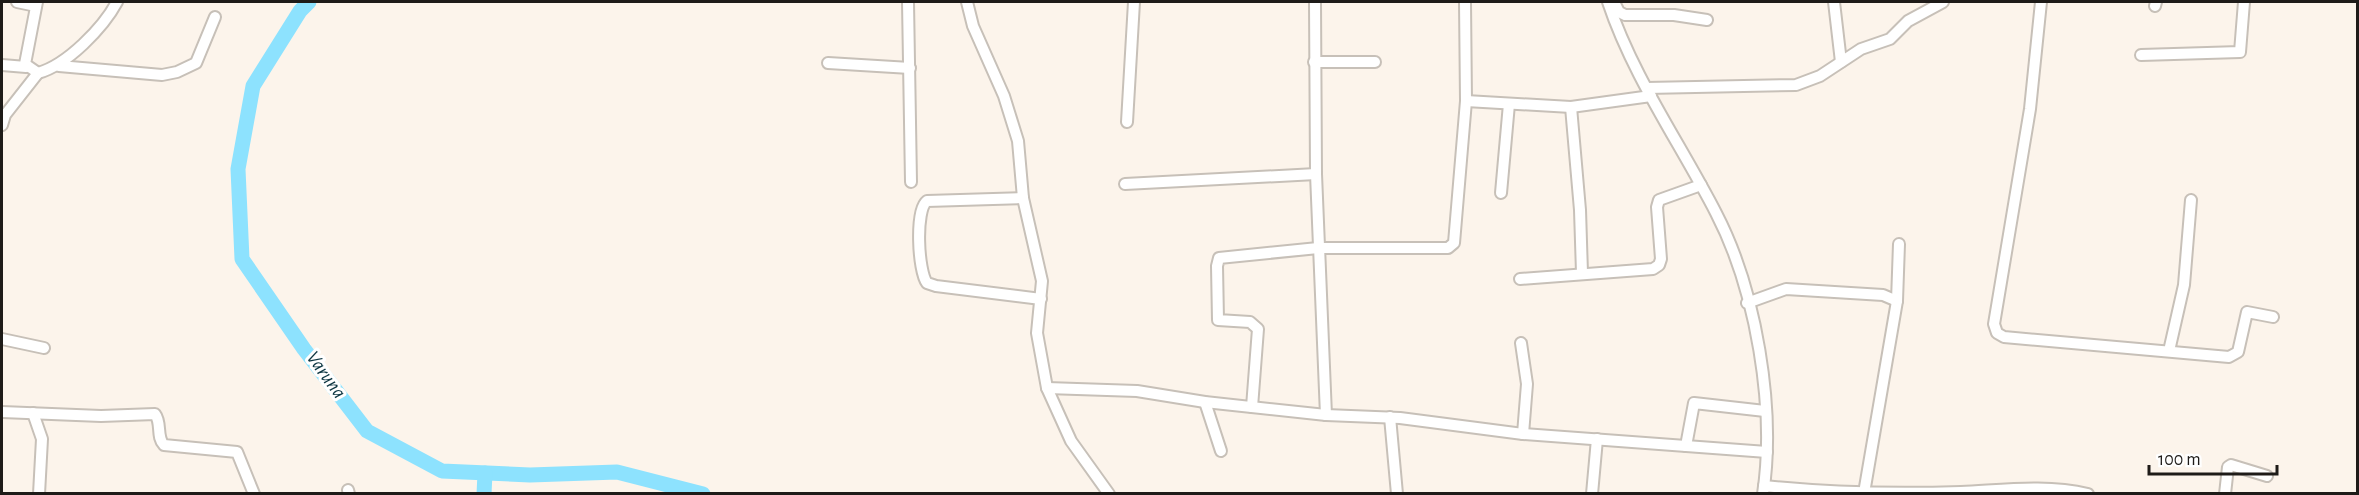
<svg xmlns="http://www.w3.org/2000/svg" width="2359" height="495" viewBox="0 0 2359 495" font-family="'Alegreya Sans',sans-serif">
	<rect width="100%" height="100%" fill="#fcf4eb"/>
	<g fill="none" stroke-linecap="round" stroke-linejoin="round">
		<g stroke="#8de2fe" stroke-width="15">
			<path d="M309 2 300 11 253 86 238 169 242 259 304 349 367 431 442 471 530 475 617 472 703 494"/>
			<path d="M484 494 485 473"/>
		</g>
		<defs>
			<g id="minor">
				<path d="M17 2 36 6"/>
				<path d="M908 2 911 182"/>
				<path d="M967 2 973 26 1004 96 1018 141 1023 198 1042 281 1037 333 1047 388 1071 441 1109 494"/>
				<path d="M1315 2 1316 174 1326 415"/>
				<path d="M1608 2C1633 77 1680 143 1716 213 1756 290 1776 408 1763 494"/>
				<path d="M1614 2 1619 12 1625 15H1674L1707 20"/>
				<path d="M1834 2 1841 62"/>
				<path d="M2041 2 2030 109 1994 324 1997 333 2004 337 2229 357 2238 352 2247 312 2273 317"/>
				<path d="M2155 6 2156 2"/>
				<path d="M2141 55 2240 52 2244 2"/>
				<path d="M1314 62H1375"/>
				<path d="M828 63 910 68"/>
				<path d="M2 65 26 67"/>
				<path d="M59 66 162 75 177 72 196 63 215 17"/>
				<path d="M38 73C67 65 103 28 117 2"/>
				<path d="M1647 88 1796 85 1820 76 1861 49 1890 39 1908 21 1943 2"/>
				<path d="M1466 101 1571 107 1651 96"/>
				<path d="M1571 107 1580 210 1582 273"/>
				<path d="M1127 122 1134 2"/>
				<path d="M2 125 5 115 38 73 25 64 37 2"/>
				<path d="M1125 184 1316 174"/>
				<path d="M1501 193 1509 104"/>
				<path d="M1023 198 927 201C915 210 918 271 927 283L936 286 1041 299"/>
				<path d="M1520 279 1653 269 1659 265 1661 259 1657 207 1659 200 1701 185"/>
				<path d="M1747 303 1786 289 1883 295 1897 301"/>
				<path d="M2 339 44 348"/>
				<path d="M1521 343 1527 384 1523 434"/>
				<path d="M2169 351 2184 285 2191 200"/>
				<path d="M1047 388 1137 391 1205 402 1326 415 1400 418 1523 434 1767 452"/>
				<path d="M1205 402 1221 451"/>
				<path d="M1252 407 1258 329 1250 322 1218 320 1217 266 1219 258 1318 248H1448L1454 243 1466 101 1465 2"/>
				<path d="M2 412 101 416 155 414C162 423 156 437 164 445L237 452 254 494"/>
				<path d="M33 413 42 439 39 494"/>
				<path d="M1390 417 1397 494"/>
				<path d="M1686 446 1694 403 1765 411"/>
				<path d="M1764 486C1830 493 1895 494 1961 492 2004 490 2046 484 2088 494"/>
				<path d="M348 490 349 494"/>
				<path d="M1864 493 1897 301 1899 244"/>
				<path d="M1592 494 1597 439"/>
				<path d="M2225 494 2228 467 2231 465 2267 476"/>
			</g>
		</defs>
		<use href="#minor" stroke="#c7c0b8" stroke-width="14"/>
		<use href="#minor" stroke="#fff" stroke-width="10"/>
	</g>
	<g text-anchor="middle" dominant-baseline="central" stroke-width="6" stroke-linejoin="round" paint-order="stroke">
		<g font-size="20" font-style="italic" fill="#0d3642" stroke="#fff">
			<text transform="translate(326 375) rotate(54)">Varuna</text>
		</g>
	</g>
	<rect width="2359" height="495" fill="none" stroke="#1e1b18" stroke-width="6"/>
	<path d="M2149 465v9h128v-9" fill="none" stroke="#1e1b18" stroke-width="3"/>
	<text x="2158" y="465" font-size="18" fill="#1e1b18" stroke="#ffffff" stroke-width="4.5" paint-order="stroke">100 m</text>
</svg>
